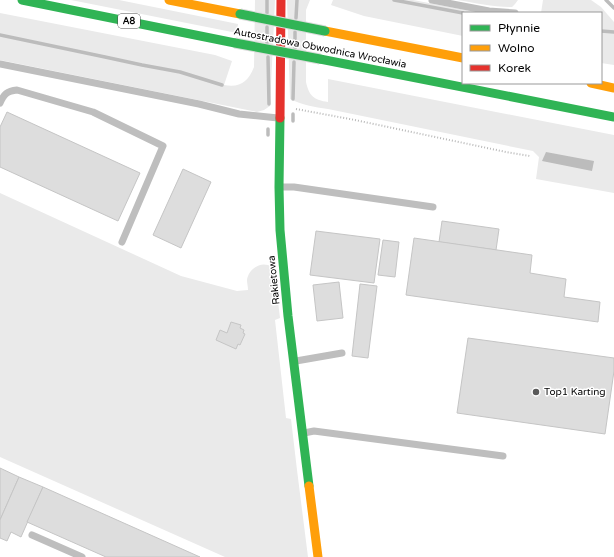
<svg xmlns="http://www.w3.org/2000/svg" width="614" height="557" viewBox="0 0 614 557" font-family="'Varela Round',sans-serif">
	<rect width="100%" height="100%" fill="#fff"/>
	<g fill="#eaeaea">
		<path d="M71 0H119L238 24 237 33Z"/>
		<path d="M255 0H275L270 106 264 110 257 112 0 60V13L215 55 232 61 224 85C240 88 248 82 254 67Z"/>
		<path d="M287 0H310L306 10V82C309 96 314 100 328 102V79L614 135V193L536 179 539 157 533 151 328 109C314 107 302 105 290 99Z"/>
		<path d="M333 0H413L482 13H463V36L364 16 331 5Z"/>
		<path d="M457 0H518L515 4 512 7C493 7 476 3 457 0Z"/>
		<path d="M543 0H591L601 7 614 22V65L601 63V13H541Z"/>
		<path d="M0 193 181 276 237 291 248 290C248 287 247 283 247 280 248 271 258 262 268 265 269 265 273 267 274 268L280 318 275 320 286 418 291 419 297 470 308 557H225L0 457Z"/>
	</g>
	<path fill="#bcbcbc" d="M546 152 594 161 592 171 542 161Z"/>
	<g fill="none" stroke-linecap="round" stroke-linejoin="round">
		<g stroke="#bcbcbc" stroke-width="3.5">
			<path d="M267 0V13"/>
			<path d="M394 0 463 13"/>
			<path d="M606 0 614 8"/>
			<path d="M296 18 297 0"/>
			<path d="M267 27V43"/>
			<path d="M601 31 614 32"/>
			<path d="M0 35 105 57 142 65 180 72 222 85"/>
			<path d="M295 48V32"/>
			<path d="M268 57 269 104"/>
			<path d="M293 99 294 62"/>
			<path d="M293 121V114"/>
			<path d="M268 135V129"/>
		</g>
	</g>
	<g fill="#ddd" stroke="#c5c5c5">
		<path d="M7 112 140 173 118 221 0 167V127Z"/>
		<path d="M183 169 211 182 181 248 153 235Z"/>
		<path d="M442 221 499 229 496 250 439 242Z"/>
		<path d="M316 231 380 239 374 283 310 275Z"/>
		<path d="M414 238 532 255 530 273 566 279 564 297 600 302 598 322 406 295Z"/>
		<path d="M383 240 399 242 395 277 378 275Z"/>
		<path d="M339 282 343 318 317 321 313 285Z"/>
		<path d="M360 284 377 286 368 358 352 356Z"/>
		<path d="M231 322 241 325 240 328 244 330 243 333 245 334 240 345 238 344 236 349 216 340 220 330 227 333Z"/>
		<path d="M468 338 614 358V371L605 434 457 413Z"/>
		<path d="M0 468 19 477 0 520Z"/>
		<path d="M19 477 43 487 21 537 11 532 7 541 0 538V520Z"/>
		<path d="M43 487 200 557H106L27 522Z"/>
	</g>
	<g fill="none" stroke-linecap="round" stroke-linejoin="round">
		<path stroke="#b8b8b8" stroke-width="2" stroke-dasharray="1 2" stroke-linecap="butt" d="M296 109 355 120 506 152 530 156"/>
		<g stroke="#bebebe" stroke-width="7">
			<path d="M432 0 489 11 515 13"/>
			<path d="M0 64 199 104 239 114 278 118"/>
			<path d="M0 103C4 94 7 91 17 90L93 112 163 146 122 242"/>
			<path d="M281 187H294L433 207"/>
			<path d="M296 361 342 353"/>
			<path d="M304 433 314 431 503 456"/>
			<path d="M32 535 82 557"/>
		</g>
		<g stroke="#30b455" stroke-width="9">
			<path d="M22 0 235 43"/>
			<path d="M320 59 614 117"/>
			<path d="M280 118 279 187 280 230 288 316 309 486"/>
		</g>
		<g stroke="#ff9f0a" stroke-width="9">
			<path d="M169 0 240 14"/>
			<path d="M325 31 463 58"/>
			<path d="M591 83 614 88"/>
			<path d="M309 486 318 557"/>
		</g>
		<path stroke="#e5322d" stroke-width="9" d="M280 118 281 0"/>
		<defs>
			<g id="fast-bridge">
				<path d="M240 14 325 31"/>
				<path d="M235 43 320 59"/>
			</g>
		</defs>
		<use href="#fast-bridge" stroke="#dbdbdb" stroke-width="11" stroke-linecap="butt"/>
		<use href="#fast-bridge" stroke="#30b455" stroke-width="9"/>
	</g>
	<circle fill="#595959" stroke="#fff" stroke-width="1.5" cx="536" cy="392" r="4"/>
	<g text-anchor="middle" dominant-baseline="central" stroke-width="3" stroke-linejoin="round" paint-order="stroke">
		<rect fill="#fff" stroke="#4c4c4c" stroke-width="1" x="118" y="14" width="22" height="14" rx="3"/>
		<g font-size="9" font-weight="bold" fill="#000">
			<text x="129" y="21">A8</text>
		</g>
		<g font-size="10" fill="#000" stroke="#fff">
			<text transform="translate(320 48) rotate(11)">Autostradowa Obwodnica Wrocławia</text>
			<text transform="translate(274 280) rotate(-96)">Rakietowa</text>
		</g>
		<g font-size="10" fill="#000" stroke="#fff" text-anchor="start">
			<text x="544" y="392">Top1 Karting</text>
		</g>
	</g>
	<rect x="462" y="12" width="140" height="72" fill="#ffffff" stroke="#999999"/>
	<rect x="470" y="25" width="20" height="6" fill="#30b455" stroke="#999999"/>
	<text x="498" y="32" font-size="12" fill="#000000">Płynnie</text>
	<rect x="470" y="45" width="20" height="6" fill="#ff9f0a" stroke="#999999"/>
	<text x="498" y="52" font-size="12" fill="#000000">Wolno</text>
	<rect x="470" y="65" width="20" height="6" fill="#e5322d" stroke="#999999"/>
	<text x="498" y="72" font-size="12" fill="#000000">Korek</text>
</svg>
